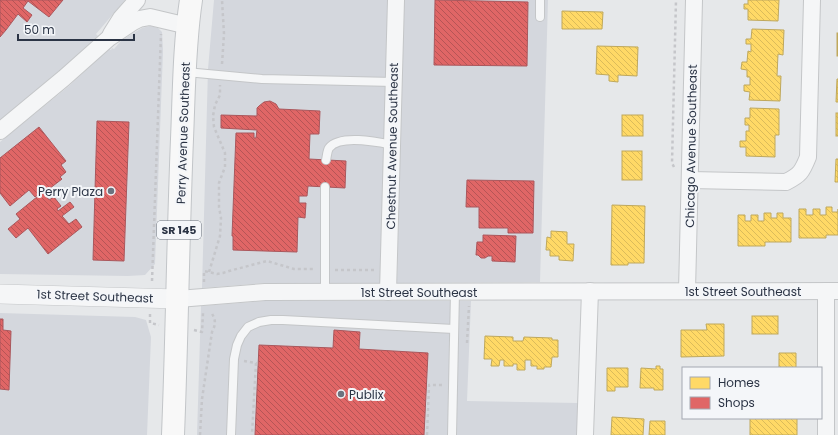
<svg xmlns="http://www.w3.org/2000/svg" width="838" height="435" viewBox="0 0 838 435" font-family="Poppins,sans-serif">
	<defs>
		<pattern id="homes-back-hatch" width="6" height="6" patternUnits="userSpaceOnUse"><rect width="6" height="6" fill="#ffd966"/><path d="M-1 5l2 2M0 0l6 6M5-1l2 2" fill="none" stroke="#dbbb5a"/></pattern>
		<pattern id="shops-back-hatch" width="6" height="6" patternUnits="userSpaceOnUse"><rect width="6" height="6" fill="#e06666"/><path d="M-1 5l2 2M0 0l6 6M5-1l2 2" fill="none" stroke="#b65556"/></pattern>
	</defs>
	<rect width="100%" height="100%" fill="#e6e8ea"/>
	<g fill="#d4d7dd">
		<path d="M0 0H125L96 34 98 36 60 71 0 120Z"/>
		<path d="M214 0H388L381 283H265L202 288 208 69Z"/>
		<path d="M404 0H548L540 282 397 283Z"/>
		<path d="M150 26 158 28 162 32 163 51 155 264 145 275 128 276 0 274V142L69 86 109 49 111 50 112 48 114 49 122 40 142 28Z"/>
		<path d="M265 301H471L467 401 578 403 577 435H197L201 306Z"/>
		<path d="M0 313 135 317 146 320 151 337 147 435H0Z"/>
	</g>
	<g fill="url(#homes-back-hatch)" stroke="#bfa85c">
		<path d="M748 0H779L778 21 748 20V9H744V4H748Z"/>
		<path d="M562 11 603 12 602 29H562Z"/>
		<path d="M752 29 784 30 783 55 778 54 777 76H781L780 101 749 100 750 92 744 91V85H750V77H747V70L741 69 742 62H747L748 51 751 52V44H746V39H751Z"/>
		<rect x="837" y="33" width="1" height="23"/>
		<path d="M597 46 638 47 637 76 618 75V82L609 81V75L596 74Z"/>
		<path d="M837 79H838V102H836Z"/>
		<path d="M750 108 779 109V135H775V157L746 156V147H740V141H746V131H749V125H745V118H750Z"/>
		<rect x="836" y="113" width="2" height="23"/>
		<rect x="622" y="115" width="21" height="21"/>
		<rect x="622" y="151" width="20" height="29"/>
		<path d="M836 159H838V182H835Z"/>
		<path d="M612 205 645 206 644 263H628V265H611Z"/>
		<path d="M826 207H832V212H838V209V235H826V238H799V209H806V215H813V209H820V215H826Z"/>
		<path d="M764 213H771V218H777V213H783V218H791V242H765V246H738V215H745V221H751V215H758V221H764Z"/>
		<path d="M551 231 567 232V244H574L573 261 559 260V256H550V250H546L547 237 551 238Z"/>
		<rect x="752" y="316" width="26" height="18"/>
		<path d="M706 324H724V356L681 357V330H707Z"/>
		<path d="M485 336 513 337V341H523L524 337 552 338V340H558V357H552L551 367H544V369H537V366H531V360H525V370H517V364H513V366H504V360H500L499 366H491L492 359H484Z"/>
		<path d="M779 353H796V368H771H779Z"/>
		<path d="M656 366H660V369H663V390H654V388H640L641 368 656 369Z"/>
		<path d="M607 368H628V387H615V391H607Z"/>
		<path d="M612 417 644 419 643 435H611Z"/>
		<rect x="750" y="418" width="47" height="17"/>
		<path d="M650 421H665V435H649Z"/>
	</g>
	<g fill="url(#shops-back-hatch)" stroke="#aa575c">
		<path d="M0 0H63L49 17 28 1 23 8 32 15 27 22 18 14 6 30 0 25Z"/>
		<path d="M435 0 528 2 527 66 434 65Z"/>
		<path d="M0 25 6 30 0 37Z"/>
		<path d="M270 101 276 104 279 109 320 111 319 134H310L309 159 346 161 345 188 308 186 307 196H299V203H306L305 218 298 217 297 252 233 250V236H232L236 133H254V138H256L257 130 221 128V115L257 116V108L259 106 264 102Z"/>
		<path d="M97 121 129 122 124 261 93 260Z"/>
		<path d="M39 127 66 161 61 165 66 172 60 177 62 179 45 192 43 190 35 197 29 190 10 206 0 193V158Z"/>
		<path d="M467 180 534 181 533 233H508V228H479V207H466Z"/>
		<path d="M43 192 49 200 54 197 61 206 57 209 58 211 70 202 74 207 62 216 69 224 76 219 82 227 48 254 28 228 16 238 8 229 20 219 16 214Z"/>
		<path d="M483 235 516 236 515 262 492 261V256H488L485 258H481L478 255H476L477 242H483Z"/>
		<path d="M0 319H3V330L11 331 9 390 0 389Z"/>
		<path d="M334 330 360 332 359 349 428 353 424 435H255L259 345 333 348Z"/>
	</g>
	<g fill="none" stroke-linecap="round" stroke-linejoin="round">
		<defs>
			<g id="service">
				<path d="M540 17V0"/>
				<path d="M186 72 262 79 394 82"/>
				<path d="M326 160C327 156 327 151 329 148 340 134 378 142 393 145"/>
				<path d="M325 292V187"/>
				<path d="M231 435 234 359 237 345 241 336 248 327 259 322 271 320H283L454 329"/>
				<path d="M452 435 455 292"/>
			</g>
			<g id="minor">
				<path d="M111 34 121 18 137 0"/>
				<path d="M0 131 64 78 109 38 133 22 139 19 150 17 188 26"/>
				<path d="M690 180 786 182C800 175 802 172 808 157L812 0"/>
				<path d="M687 291 694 0"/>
				<path d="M388 292 396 0"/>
				<path d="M178 299 265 292 838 291"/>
				<path d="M585 435 590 291"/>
				<path d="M826 435V291"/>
			</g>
			<path id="tertiary" d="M0 294 178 299"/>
			<path id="primary" d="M173 435C177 336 178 237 182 139 184 93 184 46 191 0"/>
		</defs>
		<use href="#service" stroke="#c4c6c8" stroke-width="10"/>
		<use href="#minor" stroke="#c4c6c8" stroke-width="18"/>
		<use href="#tertiary" stroke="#c4c6c8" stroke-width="20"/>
		<use href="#primary" stroke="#c2c5c8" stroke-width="24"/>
		<g stroke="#c5c6ca" stroke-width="2.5" stroke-dasharray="3 3" stroke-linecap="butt">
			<path d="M222 64 224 34 222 0"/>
			<path d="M674 167 672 163 676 0"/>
			<path d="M335 270H374"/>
			<path d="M209 272 220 236 221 218 219 207V183L225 167V153L214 127 213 116 215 105 220 95V85"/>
			<path d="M152 281 161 34"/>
			<path d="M204 282V271L217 274 223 273 229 271 267 261 294 269H314"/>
			<path d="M150 314V323L159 325"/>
			<path d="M194 330 202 332 203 313"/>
			<path d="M467 343 469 306"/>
			<path d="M244 361 256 363 252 435"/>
			<path d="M200 435 202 399 212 332C216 324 216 320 211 312"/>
			<path d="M427 435 429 385H443"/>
		</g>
		<use href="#service" stroke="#f5f6f7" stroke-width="8"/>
		<use href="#minor" stroke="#f5f6f7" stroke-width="16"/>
		<use href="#tertiary" stroke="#f5f6f7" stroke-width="19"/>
		<use href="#primary" stroke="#f8f8f8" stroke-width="22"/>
	</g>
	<g fill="#6c737f" stroke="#f4f6f9" stroke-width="1.5">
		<circle cx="111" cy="191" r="4"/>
		<circle cx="341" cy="394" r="4"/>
	</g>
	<g text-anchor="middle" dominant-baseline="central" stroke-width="4" stroke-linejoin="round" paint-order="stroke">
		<rect fill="#f4f6f9" stroke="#676e7b" stroke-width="1" x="157" y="221" width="44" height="18" rx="3"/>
		<g font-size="11" font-weight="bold" fill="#2b3445">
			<text x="179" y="230">SR 145</text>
		</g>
		<g font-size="12" fill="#2b3445" stroke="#f4f6f9">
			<text transform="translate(183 133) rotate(-88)">Perry Avenue Southeast</text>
			<text transform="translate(392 146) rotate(-89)">Chestnut Avenue Southeast</text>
			<text transform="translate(691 146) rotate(-89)">Chicago Avenue Southeast</text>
			<text x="743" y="291">1st Street Southeast</text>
			<text x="419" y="292">1st Street Southeast</text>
			<text transform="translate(95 296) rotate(2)">1st Street Southeast</text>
		</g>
		<g font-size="12" fill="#2b3445" stroke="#f4f6f9" text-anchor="end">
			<text x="103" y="191">Perry Plaza</text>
			<text x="349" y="394" text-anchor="start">Publix</text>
		</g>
	</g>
	<rect x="682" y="367" width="140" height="52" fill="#f4f6f9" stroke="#a4a8b1"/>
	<rect x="690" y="377" width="20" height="12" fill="#ffd966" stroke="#a4a8b1"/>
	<text x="718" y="387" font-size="12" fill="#2b3445">Homes</text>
	<rect x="690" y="397" width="20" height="12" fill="#e06666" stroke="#a4a8b1"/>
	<text x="718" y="407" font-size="12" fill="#2b3445">Shops</text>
	<path d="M18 34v6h116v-6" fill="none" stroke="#2b3445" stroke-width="2"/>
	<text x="24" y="34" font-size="12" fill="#2b3445" stroke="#f4f6f9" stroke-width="3" paint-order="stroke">50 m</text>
</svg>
